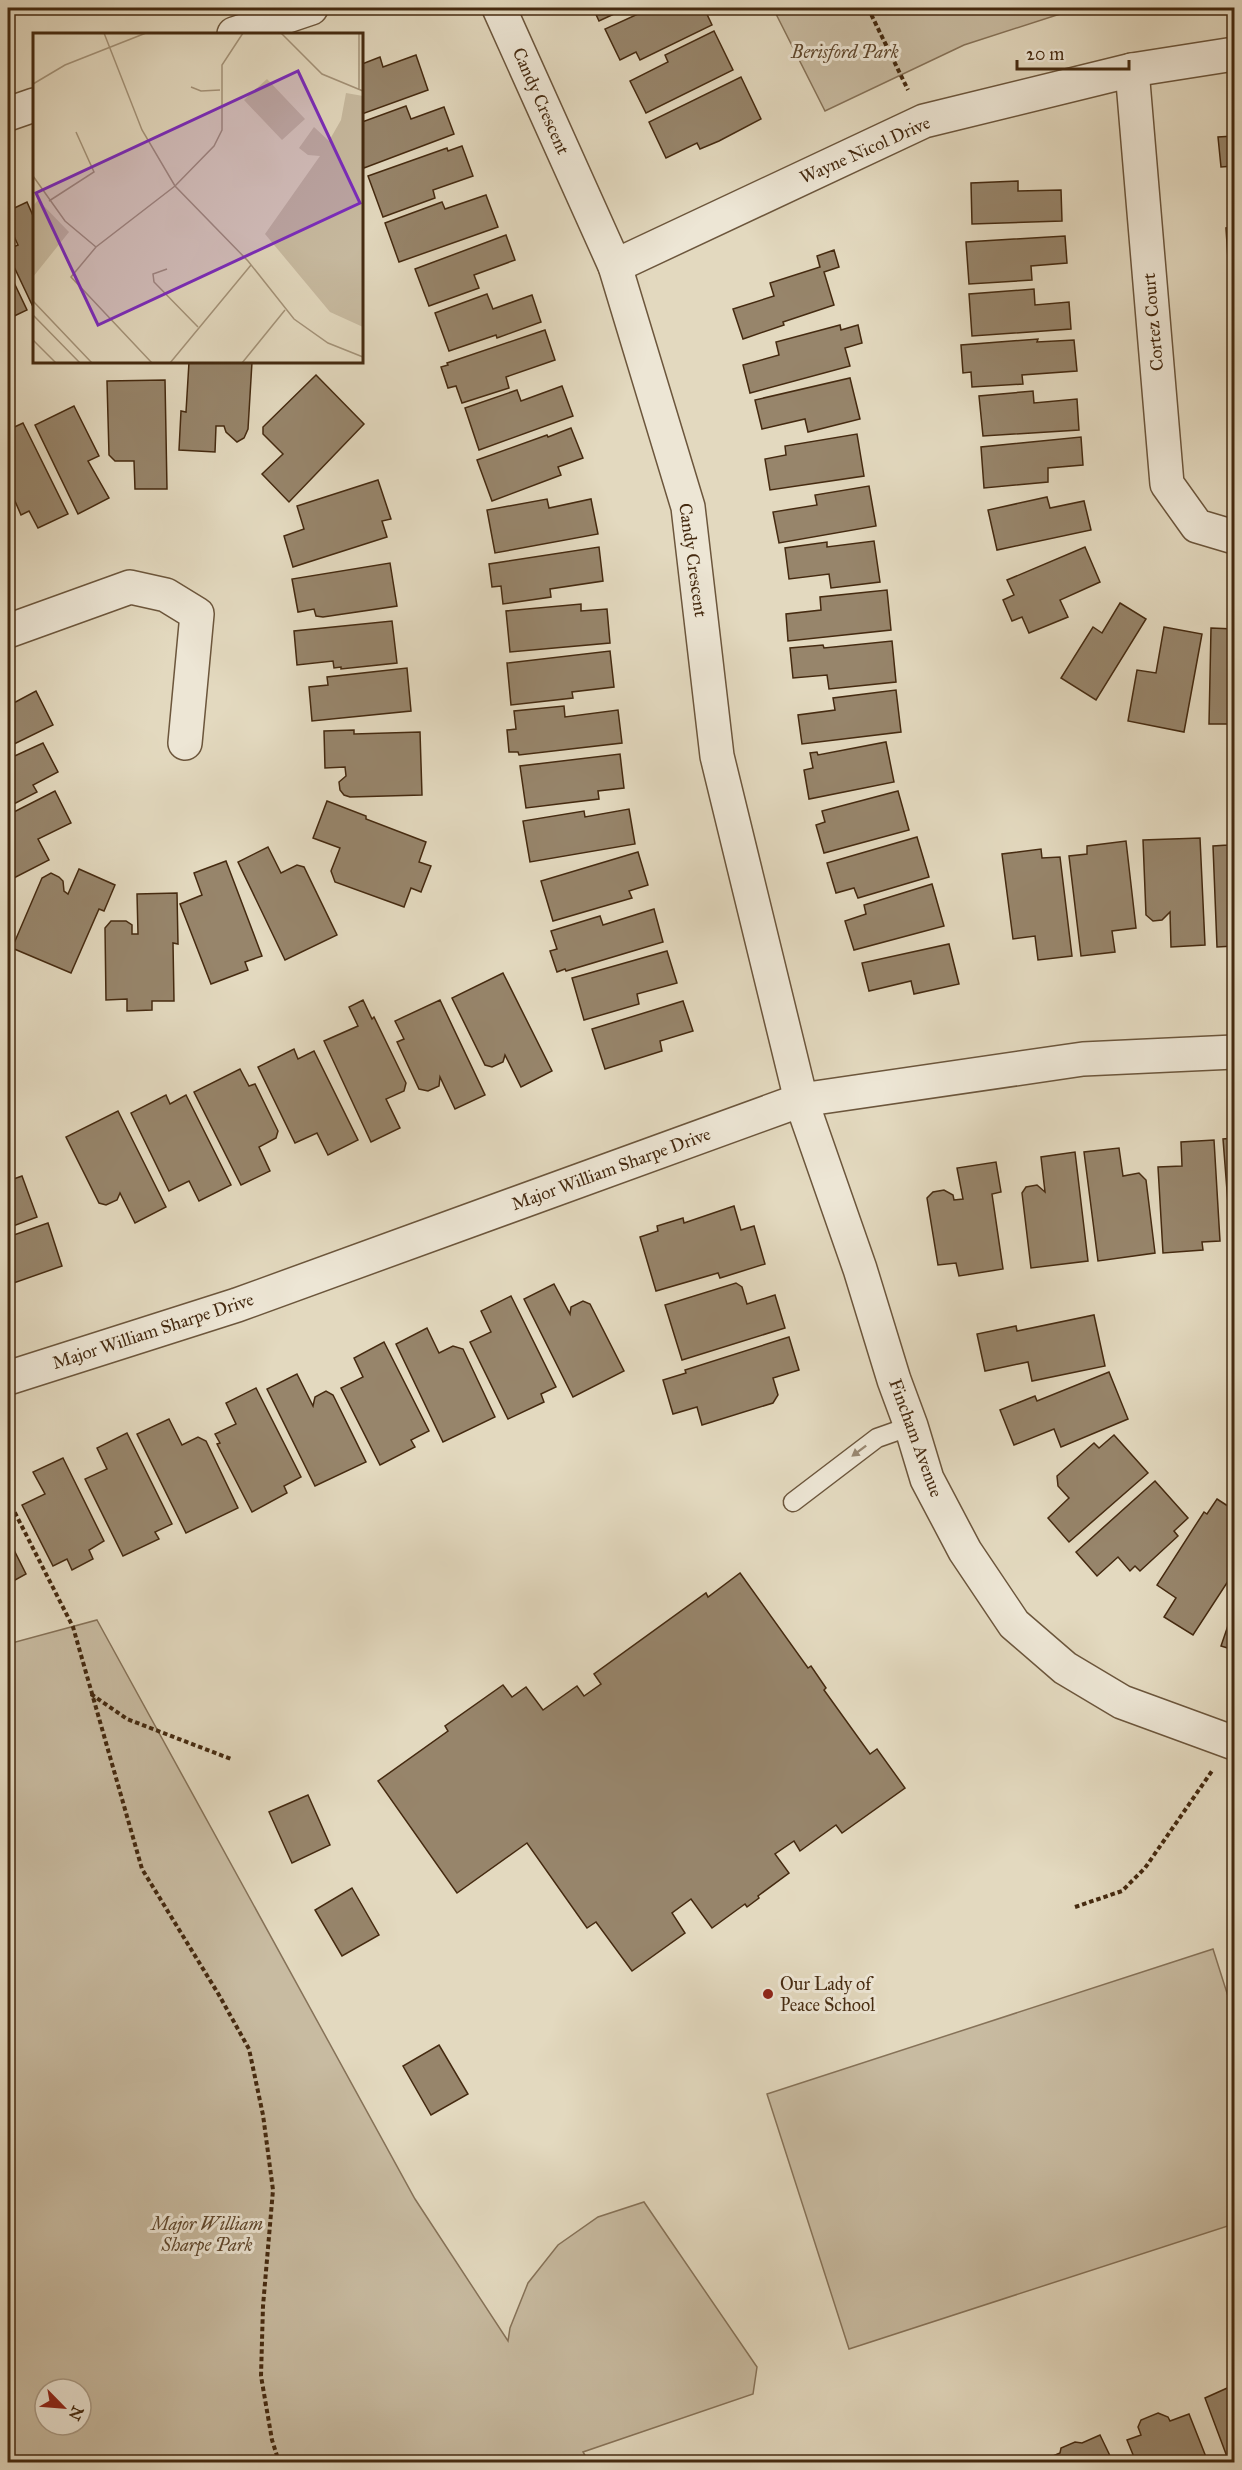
<svg xmlns="http://www.w3.org/2000/svg" width="1242" height="2470" viewBox="0 0 1242 2470" font-family="'IM FELL Great Primer',serif">
	<rect width="100%" height="100%" fill="#e3d9bf"/>
	<filter id="stains"><feTurbulence type="fractalNoise" baseFrequency=".00333" numOctaves="4"/><feColorMatrix values="0 0 0 0 .2 0 0 0 0 .09 0 0 0 0 .02 0 0 0 .5 -.17"/></filter>
	<radialGradient id="worn" r=".72"><stop offset=".6" stop-color="#630" stop-opacity="0"/><stop offset="1" stop-color="#630" stop-opacity=".3"/></radialGradient>
	<g fill="#c8bba1" stroke="#867258" stroke-width="1.5" fill-rule="evenodd">
		<path d="M773 8H1091L1060 14 964 45 825 111Z"/>
		<path d="M97 1620 415 2199 508 2341 510 2328 528 2283 558 2245 598 2217 644 2202 757 2367 753 2394 583 2452 589 2462H8V1644ZM45 2389H81V2425H45Z"/>
		<path d="M1213 1949 1234 2015V2224L849 2349 767 2094Z"/>
	</g>
	<g fill="#97856b" stroke="#452a10" stroke-width="1.5">
		<path d="M593 8H627L599 21Z"/>
		<path d="M651 8H704L712 25 640 60 636 52 620 60 605 29Z"/>
		<path d="M714 31 733 70 646 113 630 81 668 62 665 55Z"/>
		<path d="M416 55 428 90 362 114V64L380 57 383 67Z"/>
		<path d="M741 77 761 119 719 141 700 149 697 143 666 158 649 122Z"/>
		<path d="M406 106 411 119 444 107 454 134 364 168 362 162V122Z"/>
		<path d="M1234 136V166L1221 167 1218 137Z"/>
		<path d="M462 146 473 176 433 190 435 198 383 217 368 176 447 148 448 151Z"/>
		<path d="M1018 181V191L1061 190 1062 221 972 224 971 183Z"/>
		<path d="M1228 192H1234V220L1231 221Z"/>
		<path d="M486 195 498 227 399 262 385 223 442 202 445 209Z"/>
		<path d="M27 202 34 218V309L8 254V249L18 245 8 223V211Z"/>
		<path d="M1234 227V259H1228L1226 228Z"/>
		<path d="M506 235 515 260 474 275 479 288 429 306 415 269Z"/>
		<path d="M1065 236 1067 263 1031 266 1032 280 969 284 966 242Z"/>
		<path d="M834 250 839 267 824 272 834 305 783 322 784 325 743 339 733 309 774 296 770 283 820 267 817 256Z"/>
		<path d="M8 270 27 310 8 319Z"/>
		<path d="M1234 280V315H1233L1230 281Z"/>
		<path d="M1034 289 1035 305 1069 302 1071 329 972 336 969 294Z"/>
		<path d="M487 294 493 309 532 295 541 322 497 338 496 335 449 351 435 313Z"/>
		<path d="M840 325 841 330 858 325 862 343 845 348 850 366 750 393 743 365 779 355 776 342Z"/>
		<path d="M545 330 555 360 506 377 509 388 462 403 456 386 448 388 441 367 448 365 447 363Z"/>
		<path d="M1038 339 1037 342 1074 340 1077 371 1022 375 1023 384 972 387 971 372 963 373 961 345Z"/>
		<path d="M189 362H252L248 429 244 438 237 442 226 432 224 426H216L215 452 179 450 181 411 186 412Z"/>
		<path d="M316 375 364 424 289 502 262 474 283 454 263 434V427Z"/>
		<path d="M850 378 860 419 808 432 805 419 762 429 755 400Z"/>
		<path d="M165 380 167 489H135L134 461H115L109 455 107 381Z"/>
		<path d="M562 386 573 416 479 450 465 408 517 390 521 401Z"/>
		<path d="M1033 391 1034 403 1077 399 1079 430 983 436 979 396Z"/>
		<path d="M74 406 99 456 88 461 109 498 78 514 35 425Z"/>
		<path d="M23 423 68 514 38 528 29 511 21 515 8 485V430Z"/>
		<path d="M571 428 583 458 558 467 561 475 492 501 477 460 547 435 548 437Z"/>
		<path d="M857 434 864 476 770 490 765 459 786 455 785 446Z"/>
		<path d="M1081 437 1083 465 1048 468V482L984 488 981 447Z"/>
		<path d="M378 480 391 519 382 521 387 537 293 567 284 536 304 529 297 506Z"/>
		<path d="M869 486 876 526 779 543 773 512 817 505 815 495Z"/>
		<path d="M1047 497 1050 508 1084 501 1091 530 997 550 988 510Z"/>
		<path d="M547 499 549 508 591 499 598 534 495 553 487 510Z"/>
		<path d="M8 522 13 535 8 537Z"/>
		<path d="M874 541 880 582 831 588 829 574 789 579 785 548 827 542V547Z"/>
		<path d="M599 547 603 581 550 589 551 597 503 604 501 586 492 587 489 564Z"/>
		<path d="M1085 547 1100 582 1060 600 1068 617 1029 633 1022 617 1012 621 1003 600 1014 595 1007 580Z"/>
		<path d="M390 563 397 606 323 617 316 616 314 609 298 612 292 579Z"/>
		<path d="M887 590 891 630 788 641 786 614 821 610 820 597Z"/>
		<path d="M1120 603 1146 619 1096 700 1061 678 1093 627 1102 633Z"/>
		<path d="M581 604V611L607 609 610 643 510 652 506 611Z"/>
		<path d="M392 621 397 663 341 669V667L334 668 333 661 297 665 294 631Z"/>
		<path d="M1164 627 1202 634 1184 732 1128 721 1137 670 1156 673Z"/>
		<path d="M1211 628 1234 629V724H1209Z"/>
		<path d="M892 641 896 682 829 689 827 675 793 678 790 648 823 645 824 648Z"/>
		<path d="M610 651 614 687 572 692 573 698 511 705 507 663Z"/>
		<path d="M407 668 411 711 312 721 309 687 328 685 327 677Z"/>
		<path d="M896 690 901 732 802 744 798 715 835 710 833 698Z"/>
		<path d="M36 691 53 725 8 747V706Z"/>
		<path d="M564 706 565 717 618 710 622 743 519 755 518 752H509L507 730 516 729 514 711Z"/>
		<path d="M354 730V734L420 732 422 795 350 797 344 795 340 790 339 782 346 776 345 767 325 768 324 731Z"/>
		<path d="M886 742 894 782 809 799 804 770 813 768 810 753 817 752 818 755Z"/>
		<path d="M43 743 58 772 33 785 37 792 8 807V759Z"/>
		<path d="M620 754 624 788 598 791 599 799 526 808 520 766Z"/>
		<path d="M55 791 71 823 38 839 49 860 8 881V815Z"/>
		<path d="M898 791 909 830 824 853 816 825 825 822 822 811Z"/>
		<path d="M327 801 366 816V819L426 842 419 862 431 866 421 892 411 888 404 907 335 882 331 871 340 848 313 838Z"/>
		<path d="M629 809 635 844 530 862 523 821 584 811 585 817Z"/>
		<path d="M1228 834H1234V946L1217 947 1213 846 1228 845Z"/>
		<path d="M917 837 929 877 858 898 854 888 836 893 827 863Z"/>
		<path d="M1200 838 1205 945 1171 947 1170 912 1162 920 1153 921 1146 915 1143 840Z"/>
		<path d="M1126 841 1136 928 1112 931 1115 952 1081 956 1069 856 1087 854V846Z"/>
		<path d="M268 847 281 873 297 865 304 867 337 935 285 960 238 862Z"/>
		<path d="M1041 849 1042 858 1060 857 1072 956 1038 960 1035 936 1013 939 1002 854Z"/>
		<path d="M638 852 648 885 629 891 632 898 553 921 541 881Z"/>
		<path d="M226 861 262 956 245 962 248 970 211 984 180 904 202 895 194 873Z"/>
		<path d="M79 869 115 885 104 911 99 909 71 973 12 948 42 878 51 873 59 877 63 881 64 891 68 894Z"/>
		<path d="M932 884 944 926 854 950 845 921 866 914 864 905Z"/>
		<path d="M177 893 178 944 173 943 174 1001H152V1010L127 1011V999L106 1000 105 928 111 921H126L132 925V934H138L137 894Z"/>
		<path d="M654 909 663 942 566 971 565 969 557 972 550 951 557 949 551 931 600 916 603 925Z"/>
		<path d="M949 944 959 984 914 994 911 981 869 991 862 963Z"/>
		<path d="M667 951 677 983 637 994 639 1004 584 1020 572 978Z"/>
		<path d="M503 973 552 1071 521 1087 505 1055 503 1062 492 1067 485 1065 452 998Z"/>
		<path d="M363 1000 372 1019 374 1017 406 1083 404 1091 386 1099 400 1128 371 1142 324 1041 358 1026 349 1007Z"/>
		<path d="M440 1000 485 1095 455 1109 440 1077 439 1086 428 1091 419 1089 397 1042 404 1039 395 1021Z"/>
		<path d="M683 1001 693 1031 660 1041 662 1051 605 1069 592 1029Z"/>
		<path d="M294 1049 298 1059 314 1051 358 1140 328 1155 317 1133 295 1143 258 1067Z"/>
		<path d="M240 1069 249 1086 255 1084 278 1131 276 1138 259 1147 270 1171 241 1185 194 1092Z"/>
		<path d="M166 1095 170 1104 186 1095 231 1185 199 1201 189 1181 169 1191 131 1113Z"/>
		<path d="M118 1111 166 1207 135 1223 120 1193 117 1200 106 1205 99 1203 66 1137Z"/>
		<path d="M1234 1138V1241L1231 1242 1223 1139Z"/>
		<path d="M1214 1140 1220 1241 1202 1242 1203 1250 1163 1253 1158 1167 1182 1166 1181 1142Z"/>
		<path d="M1119 1148 1123 1176 1139 1173 1146 1180 1155 1253 1098 1261 1084 1152Z"/>
		<path d="M1075 1152 1088 1261 1031 1268 1022 1193 1026 1187 1037 1185 1045 1192 1041 1157Z"/>
		<path d="M8 1157 13 1171 8 1173Z"/>
		<path d="M996 1162 1001 1192 992 1194 1003 1269 959 1276 956 1263 938 1265 927 1198 933 1192 944 1190 953 1195 954 1200 963 1199 957 1168Z"/>
		<path d="M22 1176 37 1217 8 1228V1181Z"/>
		<path d="M734 1206 741 1230 754 1226 765 1264 720 1278 718 1273 656 1291 640 1237 658 1231 657 1226 683 1218 684 1223Z"/>
		<path d="M48 1223 62 1266 8 1285V1237Z"/>
		<path d="M736 1283 742 1287 747 1304 775 1295 785 1328 682 1360 665 1305Z"/>
		<path d="M554 1284 570 1314 571 1307 583 1301 590 1304 624 1371 573 1397 524 1299Z"/>
		<path d="M511 1296 556 1387 541 1394 544 1402 508 1419 470 1342 491 1332 481 1311Z"/>
		<path d="M1094 1315 1105 1366 1032 1381 1028 1362 985 1371 977 1334 1016 1326 1017 1331Z"/>
		<path d="M427 1328 439 1353 453 1346 463 1349 495 1417 443 1442 396 1344Z"/>
		<path d="M789 1337 799 1370 773 1378 778 1395 773 1403 702 1425 697 1407 673 1414 663 1380 686 1373 685 1370Z"/>
		<path d="M384 1342 429 1431 411 1440 415 1447 380 1465 341 1388 363 1377 354 1358Z"/>
		<path d="M1109 1372 1128 1419 1061 1447 1054 1429 1014 1445 1000 1410 1035 1396 1037 1401Z"/>
		<path d="M297 1374 313 1406 315 1397 326 1391 333 1395 366 1462 315 1486 267 1389Z"/>
		<path d="M256 1388 301 1477 284 1486 287 1493 252 1512 217 1444 220 1443 215 1434 236 1424 226 1403Z"/>
		<path d="M169 1419 182 1445 198 1437 206 1441 238 1508 186 1533 137 1434Z"/>
		<path d="M127 1433 172 1524 155 1532 159 1539 123 1556 85 1479 107 1469 97 1448Z"/>
		<path d="M1114 1435 1148 1473 1069 1542 1048 1518 1069 1498 1058 1486 1057 1476 1094 1443 1099 1448Z"/>
		<path d="M63 1458 104 1541 89 1550 93 1559 72 1570 67 1559 53 1566 22 1505 45 1494 33 1472Z"/>
		<path d="M1155 1481 1188 1518 1174 1531 1178 1536 1140 1571 1135 1566 1130 1571 1118 1557 1097 1576 1076 1552Z"/>
		<path d="M1217 1499 1234 1510V1538L1232 1542 1234 1544V1572L1193 1635 1164 1617 1176 1598 1157 1585 1204 1512 1207 1514Z"/>
		<path d="M8 1538 26 1574 8 1584Z"/>
		<path d="M740 1573 808 1668 811 1666 826 1688 824 1690 870 1754 877 1749 905 1788 842 1833 836 1825 800 1851 794 1841 775 1854 789 1873 758 1896 759 1898 747 1907 745 1904 712 1928 691 1899 672 1913 685 1933 632 1971 596 1922 587 1928 527 1843 457 1893 378 1781 448 1731 445 1726 503 1685 512 1697 526 1687 543 1710 577 1686 584 1696 601 1684 594 1674 706 1593 708 1597Z"/>
		<path d="M1234 1608V1650L1221 1646Z"/>
		<path d="M308 1795 330 1845 292 1863 269 1812Z"/>
		<path d="M352 1888 379 1935 342 1956 315 1910Z"/>
		<path d="M439 2045 468 2094 431 2115 403 2066Z"/>
		<path d="M1234 2385V2462H1229L1205 2398Z"/>
		<path d="M1158 2413 1168 2417 1170 2421 1189 2414 1208 2462H1136L1127 2440 1141 2435 1138 2427 1141 2420Z"/>
		<path d="M1100 2435 1113 2462H1039L1060 2453 1061 2448 1075 2442 1082 2443Z"/>
	</g>
	<g fill="none" stroke-linecap="round" stroke-linejoin="round">
		<defs>
			<path id="service" d="M793 1502 877 1438 911 1426"/>
			<g id="minor">
				<path d="M499 8 615 266 688 507 717 756 801 1100 860 1269 894 1380 911 1426 927 1479 965 1551 1014 1624 1065 1668 1122 1702 1234 1743"/>
				<path d="M234 34 311 8"/>
				<path d="M1132 70 1167 484 1197 526 1234 537"/>
				<path d="M8 114 34 105"/>
				<path d="M615 266 924 121 1132 70 1234 54"/>
				<path d="M8 631 130 587 166 595 197 614 185 743"/>
			</g>
			<path id="tertiary" d="M8 1378 237 1305 801 1100 1083 1059 1234 1052"/>
		</defs>
		<use href="#service" stroke="#6c563c" stroke-width="21"/>
		<use href="#minor" stroke="#6c563c" stroke-width="36"/>
		<use href="#tertiary" stroke="#6c563c" stroke-width="36"/>
		<g stroke="#452a10" stroke-width="4" stroke-dasharray="4.5 3" stroke-linecap="butt">
			<path d="M868 8 908 90"/>
			<path d="M8 1499 73 1627 142 1869 219 1995 249 2049 263 2115 273 2190 263 2306 261 2376 272 2440 279 2462"/>
			<path d="M91 1694 127 1719 231 1759"/>
			<path d="M1075 1907 1122 1891 1145 1868 1212 1771"/>
		</g>
		<use href="#service" stroke="#ede6d5" stroke-width="18"/>
		<use href="#minor" stroke="#ede6d5" stroke-width="33"/>
		<use href="#tertiary" stroke="#ede6d5" stroke-width="33"/>
	</g>
	<defs><path id="oneway-solid" d="M-6-.8H1V-3.2L6.5 0L1 3.2V.8H-6Z" transform="scale(1.5)"/></defs>
	<use fill="#998872" href="#oneway-solid" transform="translate(859 1451) rotate(143)"/>
	<circle fill="#8f2418" stroke="#ede6d5" stroke-width="2" cx="768" cy="1994" r="6"/>
	<g text-anchor="middle" dominant-baseline="central" stroke-width="6" stroke-linejoin="round" paint-order="stroke">
		<g font-size="18" font-style="italic" fill="#5f472d" stroke="#ede6d5">
			<text x="845" y="52">Berisford Park</text>
			<text x="207" y="2224">Major William<tspan x="207" dy="21">Sharpe Park</tspan></text>
		</g>
		<g font-size="18" fill="#452a10" stroke="#ede6d5">
			<text transform="translate(541 101) rotate(66)">Candy Crescent</text>
			<text transform="translate(865 150) rotate(-24)">Wayne Nicol Drive</text>
			<text transform="translate(1153 322) rotate(-95)">Cortez Court</text>
			<text transform="translate(693 560) rotate(82)">Candy Crescent</text>
			<text transform="translate(611 1169) rotate(-20)">Major William Sharpe Drive</text>
			<text transform="translate(153 1331) rotate(-18)">Major William Sharpe Drive</text>
			<text transform="translate(916 1438) rotate(70)">Fincham Avenue</text>
		</g>
		<g font-size="18" fill="#452a10" stroke="#ede6d5" text-anchor="start">
			<text x="780" y="1984">Our Lady of<tspan x="780" dy="21">Peace School</tspan></text>
		</g>
	</g>
	<g transform="translate(33 33)">
		<rect width="330" height="330" fill="#e3d9bf"/>
		<path d="M234 46 272 86 249 107 211 67ZM313 60 330 63V294L297 279 232 201 287 123 275 122 266 115 281 94 296 108 308 87ZM5 167 36 199 0 244V173Z" fill="#c8bba1"/>
		<path fill="none" stroke="#a49379" stroke-width="1.5" d="M71 0 109 97 142 153 215 228 261 286 295 310 330 324M248 0 289 41 330 58M0 51 32 32 113 0M158 54 168 58 187 57M326 57V0M0 143 32 188 63 214M16 168 61 139 43 99M134 236 120 241 121 249 165 294M0 268 59 330M0 282 47 330M0 307 23 330M119 330 38 244 63 214 142 153 181 113 189 97V32L210 0M137 330 218 232M209 330 252 277"/>
		<path fill="#7b2cbf" fill-opacity="0.15" stroke="#7b2cbf" stroke-width="3" d="M265 38 327 170 65 292 3 160Z"/>
		<rect width="330" height="330" fill="none" stroke="#452a10" stroke-width="3"/>
	</g>
	<rect width="1242" height="2470" fill="none" stroke="#e3d9bf" stroke-width="30"/>
	<rect x="9" y="9" width="1224" height="2452" fill="none" stroke="#452a10" stroke-width="3"/>
	<rect x="15" y="15" width="1212" height="2440" fill="none" stroke="#452a10" stroke-width="1.5"/>
	<g transform="translate(63 2407) rotate(115)"><circle r="28" fill="#ede6d5" stroke="#aa9b86" stroke-width="1.5"/>
	<path d="M0-4.5L10 22L0 15L-10 22Z" fill="#8f2418"/>
	<text y="-9" font-size="16" font-weight="bold" text-anchor="middle" fill="#452a10">N</text>
	</g>
	<path d="M1017 60v9h112v-9" fill="none" stroke="#452a10" stroke-width="3"/>
	<text x="1026" y="60" font-size="18" fill="#452a10" stroke="#ede6d5" stroke-width="4.5" paint-order="stroke">20 m</text>
	<rect width="100%" height="100%" filter="url(#stains)"/>
	<rect width="100%" height="100%" fill="url(#worn)"/>
</svg>
